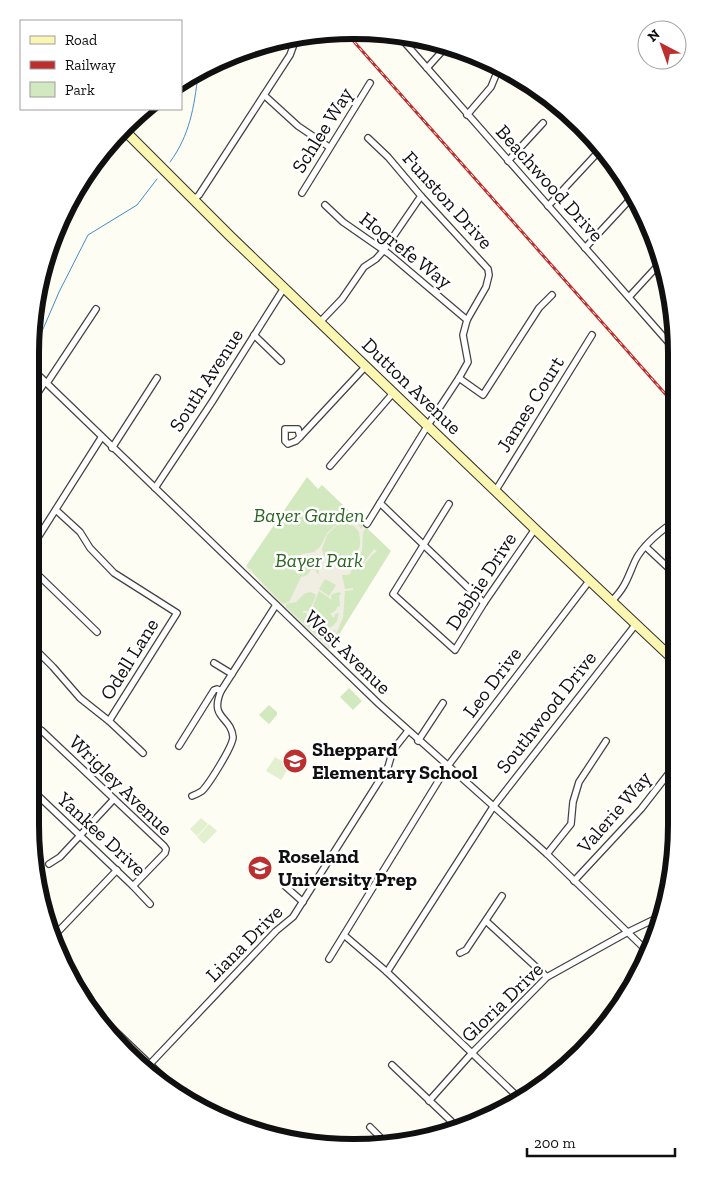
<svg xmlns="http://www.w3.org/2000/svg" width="707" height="1178" viewBox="0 0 707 1178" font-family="'Zilla Slab',serif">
	<rect width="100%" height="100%" fill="#fefdf4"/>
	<g fill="#d2e8be">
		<path d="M307 477 318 489 322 485 391 551 330 649 281 603 246 566Z"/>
		<path d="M349 688 362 701 353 710 340 697Z"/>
		<path d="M269 705 277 712V715L269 724 259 715Z"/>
	</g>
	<g fill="#e3f0d0">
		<path d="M275 757 290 766 281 780 266 771Z"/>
		<path d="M201 818 208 824 197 836 190 829Z"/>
		<path d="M209 824 217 831 204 844 197 837Z"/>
	</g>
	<path fill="#f0ede2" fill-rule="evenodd" d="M335 511 349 518 358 525 360 522 359 526 361 529 364 525 366 527 363 533 362 551 353 562 363 564 374 549 377 551 372 555 364 565 352 563 350 565 352 569 350 574 347 575H342L345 589 353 588V590L345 591 343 618 336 634 328 646 329 650 326 649 323 643 280 604 245 567 252 570 253 575 281 602 283 604 289 602 301 577 307 575 311 570H315L318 574 319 573 317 565 305 557 303 560V564L302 569 297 572 293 570 302 554 314 552 320 547 327 533 337 524 343 522H352L335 513ZM343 523 354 526 359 532 360 540V546L355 555 347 563 341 566 333 557 324 556 322 549 327 535 336 526ZM325 579 336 585 329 596 319 589ZM319 591 332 600 331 596 332 594 340 592 341 595H339L340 607 338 606 335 611 330 614 334 618 335 614 339 613 337 621 333 626 326 629 324 627 325 626H323L311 615V611ZM310 592 315 594 316 596 309 611H303V613H307V615L325 629 321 632V638L328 633 336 630 327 645 286 607V604L296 602 304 594Z"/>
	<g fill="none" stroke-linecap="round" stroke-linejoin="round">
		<g stroke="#458cc8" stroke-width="1">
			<path d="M170 162C190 135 194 107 198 75"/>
			<path d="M31 357 59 292 88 235 137 205 157 179"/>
		</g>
		<defs>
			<g id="street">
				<path d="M399 36 676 351"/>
				<path d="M427 68 445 48"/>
				<path d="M185 83 192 77"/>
				<path d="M264 95 298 126 329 147"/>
				<path d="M467 115 491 87 498 70"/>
				<path d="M508 161 543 123"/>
				<path d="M302 193 370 83"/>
				<path d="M193 200 199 195 290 55 297 36"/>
				<path d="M325 205 343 222 389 254 467 320"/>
				<path d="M548 206 602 148"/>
				<path d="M585 248 635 194"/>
				<path d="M629 297 662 261"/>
				<path d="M320 322 342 299 364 267 376 259 384 250 421 196"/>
				<path d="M254 335 281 361"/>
				<path d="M671 345 676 339"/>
				<path d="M31 368 379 704 547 854 648 952"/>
				<path d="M459 378 483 395 539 308 552 295"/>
				<path d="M47 383 96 309"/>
				<path d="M31 403 45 382"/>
				<path d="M31 433 34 426 31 421"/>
				<path d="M300 437 298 429H285V441L288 444 296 441 300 437 366 366"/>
				<path d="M112 448 157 378"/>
				<path d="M330 466 394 392"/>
				<path d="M155 488 212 402 284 288"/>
				<path d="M496 490 592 335"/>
				<path d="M380 503 484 603"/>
				<path d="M449 504 393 594 455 650 484 603 535 529"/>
				<path d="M56 510 80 532 90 548 114 573 177 613 109 721"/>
				<path d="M367 524 428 425 459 378 468 362 463 335 467 320 486 287 489 275 488 269 421 196 388 157 368 138"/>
				<path d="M646 547 676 575"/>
				<path d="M30 550 101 438"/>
				<path d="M30 567 97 632"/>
				<path d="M612 601C626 586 627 579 635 561 642 546 662 529 676 521"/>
				<path d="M30 644 53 667 80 698 109 721 143 753"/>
				<path d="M214 663 232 674"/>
				<path d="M418 741 443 703"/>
				<path d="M179 746 214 690 217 689 221 691"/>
				<path d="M30 747 41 730 164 846 166 849 165 853 133 886"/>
				<path d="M30 788 133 886 150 904"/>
				<path d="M192 796C195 795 199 793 202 791 209 784 233 746 233 737 231 716 209 719 221 691L276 605"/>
				<path d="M547 854 571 824 573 802 579 782 606 741"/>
				<path d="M49 864 60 857 114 799"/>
				<path d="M574 881 641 809 676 764"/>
				<path d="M285 886 303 902"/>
				<path d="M486 921 547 977"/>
				<path d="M344 935 387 972 519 1098"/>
				<path d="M52 938 117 870"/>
				<path d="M460 953 466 950 502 896"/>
				<path d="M329 959 447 767 590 580"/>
				<path d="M387 972 493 807 636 624"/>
				<path d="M88 1005 182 1095"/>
				<path d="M150 1064 276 931 293 917 388 767 393 750 408 731"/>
				<path d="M392 1065 451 1121 445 1133"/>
				<path d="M429 1101 471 1054 547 977 628 932 663 915"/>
				<path d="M370 1127 386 1143"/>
			</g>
			<path id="secondary" d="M126 132 230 236 535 529 676 662"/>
		</defs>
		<use href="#street" stroke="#434343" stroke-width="8"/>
		<use href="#secondary" stroke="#323232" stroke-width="11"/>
		<use href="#street" stroke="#fff" stroke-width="5.5"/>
		<use href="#secondary" stroke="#fbf7b3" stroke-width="9"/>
		<defs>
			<path id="rail" d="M349 36 676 406"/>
		</defs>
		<use href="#rail" stroke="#bb302e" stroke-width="3"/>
		<use href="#rail" stroke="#fff" stroke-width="1" stroke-dasharray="4" stroke-linecap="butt"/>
	</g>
	<defs>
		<symbol id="school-disc" viewBox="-11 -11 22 22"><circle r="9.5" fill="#bb302e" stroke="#fff"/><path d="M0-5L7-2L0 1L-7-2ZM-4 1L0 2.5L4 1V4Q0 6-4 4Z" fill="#fff"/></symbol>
	</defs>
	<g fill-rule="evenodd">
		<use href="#school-disc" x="281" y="747" width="28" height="28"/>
		<use href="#school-disc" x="246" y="854" width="28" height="28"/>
	</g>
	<g text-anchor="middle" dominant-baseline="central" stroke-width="5" stroke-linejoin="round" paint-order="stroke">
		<g font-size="20" fill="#101010" stroke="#fff">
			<text transform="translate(322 130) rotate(-58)">Schlee Way</text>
			<text transform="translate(550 183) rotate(48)">Beachwood Drive</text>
			<text transform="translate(448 200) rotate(48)">Funston Drive</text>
			<text transform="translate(406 250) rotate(38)">Hogrefe Way</text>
			<text transform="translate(206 380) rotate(-57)">South Avenue</text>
			<text transform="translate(412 386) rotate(44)">Dutton Avenue</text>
			<text transform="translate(530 404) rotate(-58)">James Court</text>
			<text transform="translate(481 581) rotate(-57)">Debbie Drive</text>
			<text transform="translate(348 652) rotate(44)">West Avenue</text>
			<text transform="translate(129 659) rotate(-58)">Odell Lane</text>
			<text transform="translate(492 682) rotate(-53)">Leo Drive</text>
			<text transform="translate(546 712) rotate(-52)">Southwood Drive</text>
			<text transform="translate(121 785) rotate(44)">Wrigley Avenue</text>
			<text transform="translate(614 812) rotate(-49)">Valerie Way</text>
			<text transform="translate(102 834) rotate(43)">Yankee Drive</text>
			<text transform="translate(244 943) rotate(-45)">Liana Drive</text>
			<text transform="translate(502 1002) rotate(-44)">Gloria Drive</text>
		</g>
		<g font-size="20" font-style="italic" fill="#2c6622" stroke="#fff">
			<text x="309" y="515">Bayer Garden</text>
			<text x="319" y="560">Bayer Park</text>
		</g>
		<g font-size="20" font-weight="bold" fill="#101010" stroke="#fff" text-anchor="start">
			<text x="312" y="749">Sheppard<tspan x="312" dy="23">Elementary School</tspan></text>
			<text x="278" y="856">Roseland<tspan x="278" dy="23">University Prep</tspan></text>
		</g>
	</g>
	<path d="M0 0H707V1178H0ZM353 39H354A314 314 0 0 1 668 353V825A314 314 0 0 1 354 1139H353A314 314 0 0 1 39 825V353A314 314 0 0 1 353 39Z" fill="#fff" fill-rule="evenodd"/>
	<path fill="none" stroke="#101010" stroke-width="6" d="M353 39H354A314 314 0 0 1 668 353V825A314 314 0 0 1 354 1139H353A314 314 0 0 1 39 825V353A314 314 0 0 1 353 39Z"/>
	<rect x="20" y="20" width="162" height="90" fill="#ffffff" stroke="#9f9f9f"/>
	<rect x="30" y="36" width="25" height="8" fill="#fbf7b3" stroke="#9f9f9f"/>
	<text x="65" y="45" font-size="15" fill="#101010">Road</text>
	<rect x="30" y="61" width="25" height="8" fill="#bb302e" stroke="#9f9f9f"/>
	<text x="65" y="70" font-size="15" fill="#101010">Railway</text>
	<rect x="30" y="82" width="25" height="15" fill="#d2e8be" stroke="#9f9f9f"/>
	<text x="65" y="95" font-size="15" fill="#101010">Park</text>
	<g transform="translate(662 45) rotate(319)"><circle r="24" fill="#ffffff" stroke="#9f9f9f"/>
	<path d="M0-4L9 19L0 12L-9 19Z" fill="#bb302e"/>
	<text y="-8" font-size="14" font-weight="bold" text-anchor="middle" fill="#101010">N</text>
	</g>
	<path d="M527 1148v8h148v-8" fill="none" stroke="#101010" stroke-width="2.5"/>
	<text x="534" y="1148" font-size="15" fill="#101010" stroke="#ffffff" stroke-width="4" paint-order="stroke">200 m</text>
</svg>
